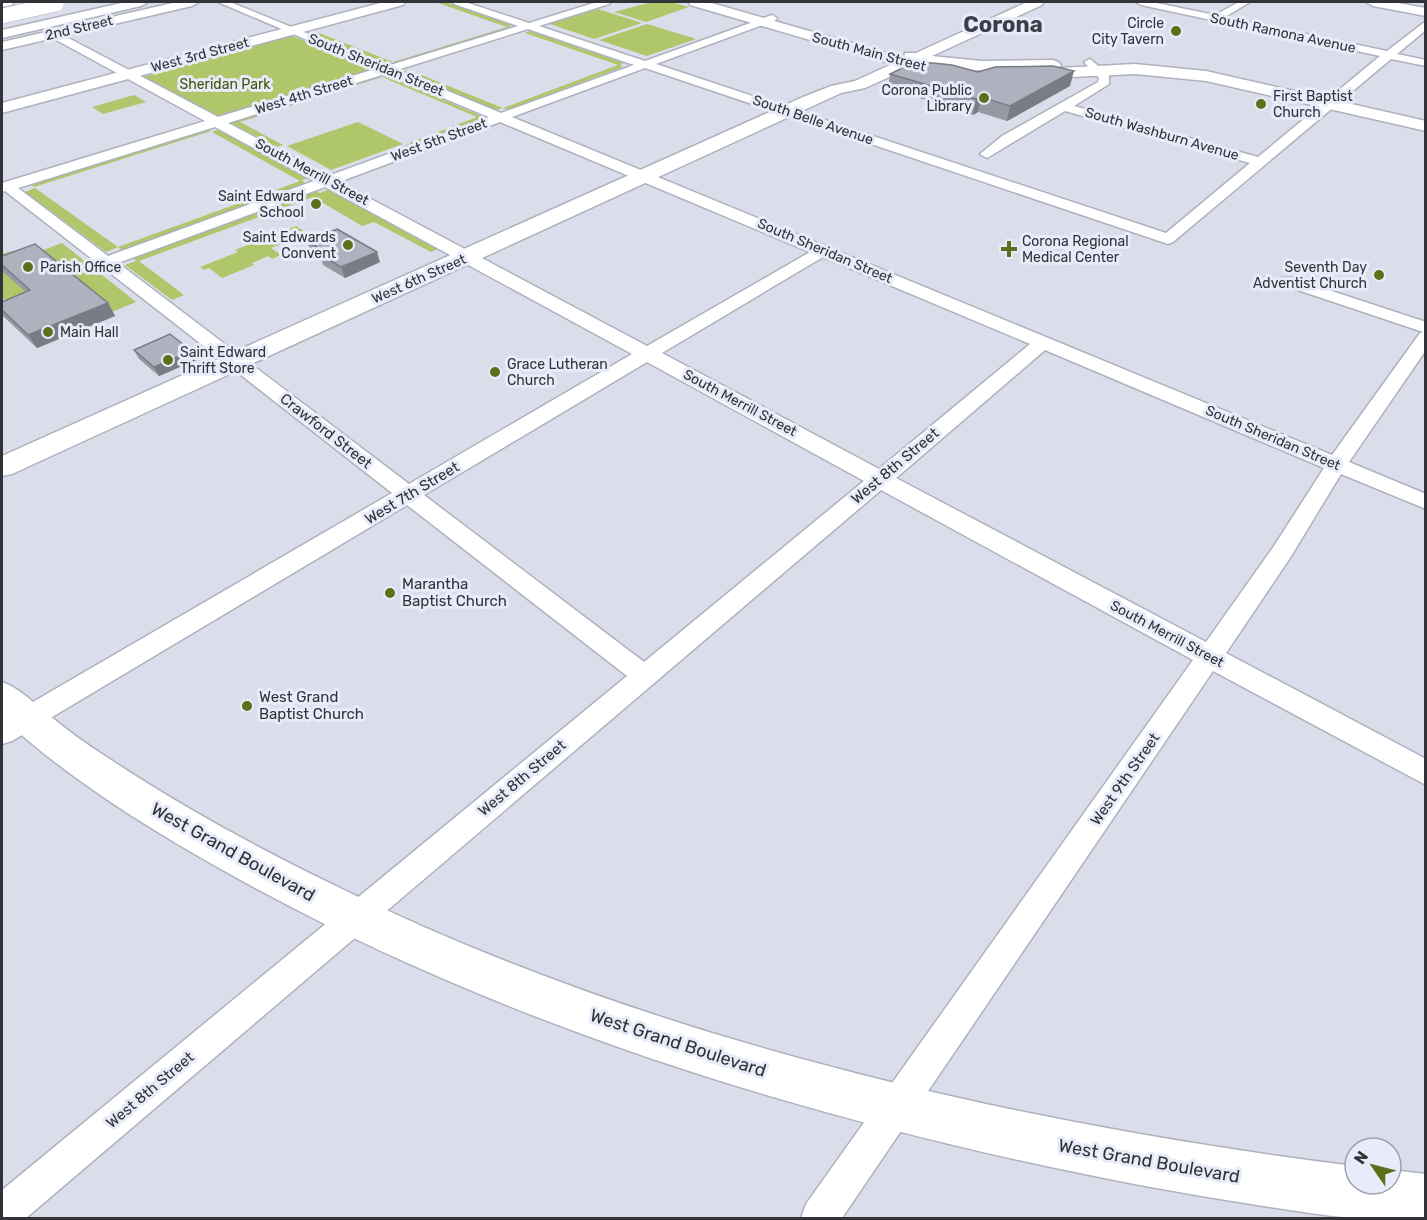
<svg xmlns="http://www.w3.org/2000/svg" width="1427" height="1220" viewBox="0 0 1427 1220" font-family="Rubik,sans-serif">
	<rect width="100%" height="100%" fill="#dbddeb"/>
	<g fill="#afc66a">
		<path d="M435 2H445L513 25 509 26 512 28 397 64 393 62 386 65 308 33 314 31 393 62 507 27Z"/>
		<path d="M652 2H671L689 7 646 22 614 12Z"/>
		<path d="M598 9 642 23 594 39 547 23Z"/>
		<path d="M647 24 696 39 647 56 599 40Z"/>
		<path d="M530 31 624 63 620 65 623 67 507 110 503 108 496 110 402 72 409 70 503 108 618 65 525 33Z"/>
		<path d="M290 35 373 69 223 116H216L143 77Z"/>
		<path d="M385 75 486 118 414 145 409 143 477 117 382 77 240 122 283 145 276 147 231 123Z"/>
		<path d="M134 95 146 102 103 114 92 107Z"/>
		<path d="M358 122 403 144 331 170 287 146Z"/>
		<path d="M208 129 211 131 34 187 31 185Z"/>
		<path d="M220 129 309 178 302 180 305 183 122 251 118 247 106 252 25 192 35 188 118 247 300 181 212 132Z"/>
		<path d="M329 189 438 249 431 252 374 222 362 226 313 197 139 261 184 295 172 300 125 265 136 261 132 257 314 190 320 193Z"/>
		<path d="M296 226 308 234 271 248 281 255 272 259 268 256 252 263 254 265 222 278 209 268 204 270 200 267 238 252 235 250Z"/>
		<path d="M62 243 136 302 112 312 2 317 5 300 2 298V254L12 251 22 258Z"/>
	</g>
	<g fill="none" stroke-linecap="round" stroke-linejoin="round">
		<defs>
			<path id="street" d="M218 2H230L387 66 518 26 454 4 452 2H465L529 23 597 2H611L609 4 539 26 645 61 772 15 777 18 776 20 656 64 1166 233 1250 163 1065 111 987 158 980 154 1002 136 1098 82 1099 78 1084 62 1090 59 1109 75V84L1074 106 1258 157 1380 56 1141 5 1136 2H1152L1215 15 1239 2H1250L1225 17 1387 51 1426 21V30L1397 54 1426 60V66L1391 59 1173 242 1168 244 645 68 512 117 1332 455 1420 333 1423 332 1280 284 1278 281 1280 278H1292L1426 322V350L1349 462 1426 494V509L1341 474 1290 558 1226 653 1426 759V785L1213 671 842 1218H801L806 1204 1193 660 881 490 26 1218H2V1190L627 676 407 505 12 741 2 744V720L392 493 5 191 2 192V183L205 121 49 36V32H57L218 117 375 69ZM528 29 634 65 501 113 397 70ZM385 74 489 117 328 176 228 123ZM500 122 810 252 647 346 339 182ZM215 127 314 181 108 256 18 188ZM325 187 632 354 409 484 118 263ZM823 257 1030 344 879 469 662 353ZM1045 350 1324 468 1274 546 1206 642 896 478ZM647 362 864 481 644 662 424 495Z"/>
			<g id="secondary">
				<path d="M177 2H199L192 6 2 50V42Z"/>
				<path d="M384 2H405L403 5 2 113V103Z"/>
				<path d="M1366 2H1392L1426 8V16L1373 6Z"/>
			</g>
			<g id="primary">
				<path d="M689 2H708L904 58 905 53H916L1027 2H1043L1042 5 932 56 981 61 1053 60 1058 62 1061 65 1059 68 1135 64 1206 71 1426 121V131L1206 81 1135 74 1029 79 1023 77 1021 74 1023 71 963 70 921 63 923 66 920 69H907L865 88 841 93 815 105 12 474 2 476V456L803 97 831 86 855 81 892 64 690 5Z"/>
				<path d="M2 682C19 688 30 700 44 711 64 728 86 744 108 758 182 807 259 849 338 887 647 1039 1014 1124 1355 1166V1184H1391V1170L1426 1174V1218C1403 1218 1379 1220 1356 1218 1323 1216 1290 1210 1257 1205 1179 1193 1100 1178 1023 1161 757 1102 497 1018 257 889 167 840 78 787 2 718Z"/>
			</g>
			<g id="highway">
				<path d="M2 2H14L12 5 2 7Z"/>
				<path d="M126 2H148L141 6 2 38V30Z"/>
			</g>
		</defs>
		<use href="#street" stroke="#aeb1be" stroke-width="3"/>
		<use href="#secondary" stroke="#aeb1be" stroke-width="3"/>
		<use href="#primary" stroke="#aeb1be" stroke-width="3"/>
		<use href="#highway" stroke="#aeb1be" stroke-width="3"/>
		<use href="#street" fill="#fff" fill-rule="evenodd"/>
		<use href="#secondary" fill="#fff" fill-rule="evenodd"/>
		<use href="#primary" fill="#fff" fill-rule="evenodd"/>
		<use href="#highway" fill="#fff" fill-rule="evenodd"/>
		<defs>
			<path id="highway-bridge" d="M2 16 56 4"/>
		</defs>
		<use href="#highway-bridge" stroke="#aeb1be" stroke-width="16" stroke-linecap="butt"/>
		<use href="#highway-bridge" stroke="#fff" stroke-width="15"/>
	</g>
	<g fill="#9698a3">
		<path d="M978 72 1070 86 1007 121 978 112 973 115 888 88 890 74Z"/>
		<path d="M307 241 380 262 345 278 323 265 321 258 311 252Z"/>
		<path d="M2 256 108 303 115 316 37 348 4 317 2 314V302L26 292 2 271Z"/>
		<path d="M134 350 192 351 196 360 159 376 139 359Z"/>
	</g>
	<g fill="#7a7c85">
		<path d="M1074 71 1070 86 1007 121 1010 106Z"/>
		<path d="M981 97 978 112 973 115 976 99Z"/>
		<path d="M377 252 380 262 345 278 341 267Z"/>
		<path d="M108 303 115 316 37 348 28 335Z"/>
		<path d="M192 351 196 360 159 376 154 367Z"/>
	</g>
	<g fill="#aeb1be" stroke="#7a7c85" stroke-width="1.5">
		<path d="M912 63H933L952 65 978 72 995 67 1053 66 1074 71 1010 106 981 97 976 99 890 74Z"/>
		<path d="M337 229 377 252 341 267 319 254 325 252 307 241Z"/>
		<path d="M35 244 108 303 28 335 2 310V302L30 290 2 265V256Z"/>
		<path d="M170 334 192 351 154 367 134 350Z"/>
	</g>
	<g fill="#5e6f1c" stroke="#e8ebf9" stroke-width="2">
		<circle cx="1176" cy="31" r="6"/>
		<circle cx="984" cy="98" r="6"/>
		<circle cx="1261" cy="104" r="6"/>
		<circle cx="316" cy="204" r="6"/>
		<circle cx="348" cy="245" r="6"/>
		<path d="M1006 240h6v6h6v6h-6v6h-6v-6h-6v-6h6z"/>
		<circle cx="28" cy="267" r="6"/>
		<circle cx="1379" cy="275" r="6"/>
		<circle cx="48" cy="332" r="6"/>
		<circle cx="168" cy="360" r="6"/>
		<circle cx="495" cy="372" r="6"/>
		<circle cx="390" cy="593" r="6"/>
		<circle cx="247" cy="706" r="6"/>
	</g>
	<g text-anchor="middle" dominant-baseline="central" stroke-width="6" stroke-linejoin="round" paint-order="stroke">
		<g font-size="14" fill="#323338" stroke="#e8ebf9" text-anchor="start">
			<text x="1164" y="23" text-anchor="end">Circle<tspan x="1164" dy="16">City Tavern</tspan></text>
			<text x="972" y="90" text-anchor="end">Corona Public<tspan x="972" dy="16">Library</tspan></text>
			<text x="1273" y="96">First Baptist<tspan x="1273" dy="16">Church</tspan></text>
			<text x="304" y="196" text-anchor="end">Saint Edward<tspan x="304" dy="16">School</tspan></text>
			<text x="336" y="237" text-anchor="end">Saint Edwards<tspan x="336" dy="16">Convent</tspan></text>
			<text x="1022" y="241">Corona Regional<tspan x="1022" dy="16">Medical Center</tspan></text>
			<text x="40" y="267">Parish Office</text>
			<text x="1367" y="267" text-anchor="end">Seventh Day<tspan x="1367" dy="16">Adventist Church</tspan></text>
			<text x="60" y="332">Main Hall</text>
			<text x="180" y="352">Saint Edward<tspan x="180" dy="16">Thrift Store</tspan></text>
			<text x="507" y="364">Grace Lutheran<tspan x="507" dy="16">Church</tspan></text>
		</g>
		<g font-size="14" fill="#323338" stroke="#e8ebf9">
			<text transform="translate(79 28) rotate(-13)">2nd Street</text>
			<text transform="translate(1283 33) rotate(12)">South Ramona Avenue</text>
			<text transform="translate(869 52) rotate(15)">South Main Street</text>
			<text transform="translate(200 55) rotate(-15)">West 3rd Street</text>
			<text transform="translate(376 65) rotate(22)">South Sheridan Street</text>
			<text transform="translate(304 95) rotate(-17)">West 4th Street</text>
			<text transform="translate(813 120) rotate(19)">South Belle Avenue</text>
			<text transform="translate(1162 134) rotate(16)">South Washburn Avenue</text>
			<text transform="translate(439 140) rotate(-20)">West 5th Street</text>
			<text transform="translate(312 172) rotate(28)">South Merrill Street</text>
			<text transform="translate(825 251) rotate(23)">South Sheridan Street</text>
			<text transform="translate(419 279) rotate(-24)">West 6th Street</text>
			<text transform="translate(740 403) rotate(28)">South Merrill Street</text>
			<text transform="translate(1273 438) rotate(23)">South Sheridan Street</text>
			<text transform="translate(1167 634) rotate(28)">South Merrill Street</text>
		</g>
		<g font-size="14" fill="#435205" stroke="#e8ebf9">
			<text x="225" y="84">Sheridan Park</text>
		</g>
		<g font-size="15" fill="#323338" stroke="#e8ebf9">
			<text transform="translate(326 431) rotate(38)">Crawford Street</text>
			<text transform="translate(895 466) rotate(-40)">West 8th Street</text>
			<text transform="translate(412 493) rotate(-31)">West 7th Street</text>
			<text transform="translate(522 778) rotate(-40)">West 8th Street</text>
			<text transform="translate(1125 779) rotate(-55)">West 9th Street</text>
			<text transform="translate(150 1090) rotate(-40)">West 8th Street</text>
		</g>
		<g font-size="15" fill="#323338" stroke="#e8ebf9" text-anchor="start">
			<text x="402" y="584">Marantha<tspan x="402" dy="17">Baptist Church</tspan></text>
			<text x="259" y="697">West Grand<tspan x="259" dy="17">Baptist Church</tspan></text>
		</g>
		<g font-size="18" fill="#323338" stroke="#e8ebf9">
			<text transform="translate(233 852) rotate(29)">West Grand Boulevard</text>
			<text transform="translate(678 1043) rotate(18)">West Grand Boulevard</text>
			<text transform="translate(1149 1161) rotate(10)">West Grand Boulevard</text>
		</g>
		<g font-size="22" font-weight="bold" fill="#3b3d49" stroke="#e8ebf9">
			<text x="1003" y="24">Corona</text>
		</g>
	</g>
	<rect width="1427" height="1220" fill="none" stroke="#323338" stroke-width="6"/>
	<g transform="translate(1373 1166) rotate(305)"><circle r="28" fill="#e8ebf9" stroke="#9fa1ac" stroke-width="1.5"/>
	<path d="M0-4.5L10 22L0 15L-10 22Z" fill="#5e6f1c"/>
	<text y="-9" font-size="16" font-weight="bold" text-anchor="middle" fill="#323338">N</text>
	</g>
</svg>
